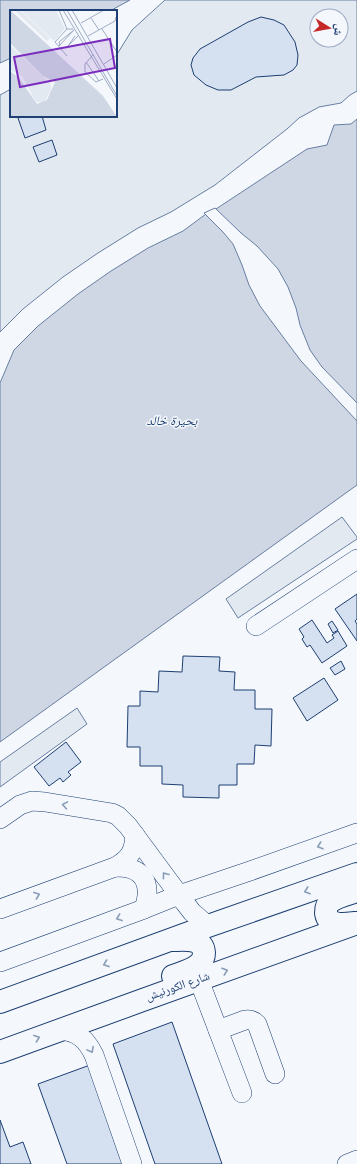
<svg xmlns="http://www.w3.org/2000/svg" width="357" height="1164" viewBox="0 0 357 1164" font-family="Overpass,'Noto Naskh Arabic',sans-serif">
	<rect width="100%" height="100%" fill="#f4f7fb"/>
	<g fill="#e3e9f0" stroke="#687fa3" fill-rule="evenodd">
		<path d="M165 0H357V91L350 95 341 103 319 107 299 118 287 129 215 185 171 212 138 228 98 253 63 277 23 309 0 332V95L11 89V116H116V56L132 30ZM317 16H341V40H317Z"/>
		<path d="M342 517 357 537V539L238 618 226 599Z"/>
		<path d="M77 708 87 724 0 787V762Z"/>
	</g>
	<g fill="#cfd7e4" stroke="#687fa3">
		<path d="M0 0H130L110 11H11V58L0 63Z"/>
		<path d="M357 119V485L0 742V383L14 350 38 326 78 294 111 271 148 248 183 231 206 214 216 209 307 149 327 145 334 125 351 124Z"/>
	</g>
	<path fill="#f4f7fb" stroke="#687fa3" d="M215 208 241 233 257 246 278 269 288 287 296 308 300 325 310 350 322 367 357 403V421L301 361 260 306 249 285 242 265 233 244 223 232 204 213Z"/>
	<g fill="#d5e0f0" stroke="#1d3f73">
		<path d="M261 17 274 20 284 25 295 42 298 55 297 65 293 70 284 75 256 77 231 90H218L206 85 194 75 191 65 193 58 200 49 248 22Z"/>
		<path d="M25 116H42L46 130 25 138 18 118Z"/>
		<path d="M52 140 57 155 39 162 33 147Z"/>
		<path d="M357 594V619L355 621 357 624V641L335 609Z"/>
		<path d="M312 620 327 643 334 638 332 635 338 631 347 646 322 663 310 645 307 647 302 639 304 637 299 629Z"/>
		<path d="M332 621 338 630 333 633 328 624Z"/>
		<path d="M183 656 220 657 219 671 235 672 234 690H255V709H272L271 746 255 745 254 764H237V785H219V798L183 797V785L162 784V766H140V747H127L128 706H140V691L158 692 159 671 182 672Z"/>
		<path d="M341 661 345 669 335 675 330 668Z"/>
		<path d="M324 678 338 700 307 721 293 698Z"/>
		<path d="M66 742 81 762 68 772 71 775 63 782 60 778 49 786 34 767Z"/>
		<path d="M172 1022 222 1164H155L113 1044Z"/>
		<path d="M90 1065 125 1164H67L38 1084Z"/>
		<path d="M0 1120 10 1147 23 1142 31 1164H0Z"/>
	</g>
	<g fill="none" stroke-linecap="round" stroke-linejoin="round">
		<defs>
			<g id="minor">
				<path d="M256 626 357 559"/>
				<path d="M0 819 20 805 32 801 45 802 112 813 118 816 128 826 185 903 192 912 208 926"/>
				<path d="M115 867C119 867 124 867 128 868 149 873 150 892 144 909"/>
				<path d="M0 909 115 867C130 859 134 851 135 835"/>
				<path d="M0 962 144 909 179 895 247 872 357 833"/>
				<path d="M199 980 242 1093"/>
				<path d="M61 1030C79 1033 86 1039 94 1055L132 1164"/>
				<path d="M218 1030 245 1020C250 1019 253 1020 257 1024L275 1074"/>
				<path d="M347 1164 357 1160"/>
			</g>
			<g id="major">
				<path d="M355 923C345 924 328 927 326 913 326 908 327 904 330 902 337 896 349 894 357 891"/>
				<path d="M173 940C184 940 203 937 204 953 204 957 202 962 199 964 193 970 181 973 173 976"/>
				<path d="M0 1002 208 926 357 874"/>
				<path d="M0 1052 140 1001 357 923"/>
			</g>
		</defs>
		<use href="#minor" stroke="#1d3f73" stroke-width="20"/>
		<use href="#major" stroke="#1d3f73" stroke-width="24"/>
		<use href="#minor" stroke="#f4f7fb" stroke-width="19"/>
		<use href="#major" stroke="#f4f7fb" stroke-width="22"/>
	</g>
	<defs><path id="oneway-chevron" d="M-2-3.5L2.5 0L-2 3.5" fill="none" stroke-width="1.6" stroke-linecap="round" stroke-linejoin="round"/></defs>
	<g stroke="#889bb7">
		<use href="#oneway-chevron" transform="translate(65 805) rotate(-170)"/>
		<use href="#oneway-chevron" transform="translate(320 846) rotate(161)"/>
		<use href="#oneway-chevron" transform="translate(165 875) rotate(-127)"/>
		<use href="#oneway-chevron" transform="translate(307 891) rotate(161)"/>
		<use href="#oneway-chevron" transform="translate(37 895) rotate(-20)"/>
		<use href="#oneway-chevron" transform="translate(119 918) rotate(160)"/>
		<use href="#oneway-chevron" transform="translate(106 964) rotate(160)"/>
		<use href="#oneway-chevron" transform="translate(225 971) rotate(-19)"/>
		<use href="#oneway-chevron" transform="translate(37 1038) rotate(-20)"/>
		<use href="#oneway-chevron" transform="translate(91 1050) rotate(62)"/>
	</g>
	<g text-anchor="middle" dominant-baseline="central" stroke-width="3" stroke-linejoin="round" paint-order="stroke">
		<g font-size="12" fill="#1d3f73" stroke="#f4f7fb">
			<text transform="translate(178 987) rotate(-19)">شارع الكورنيش</text>
		</g>
		<g font-size="13" font-style="italic" fill="#1d3f73" stroke="#f4f7fb">
			<text x="172" y="422">بحيرة خالد</text>
		</g>
	</g>
	<g transform="translate(10 10)">
		<rect width="107" height="107" fill="#f4f7fb"/>
		<path d="M4 0H10L40 28 37 31ZM11 0H46L55 19 44 31ZM0 35 41 74V80L34 92H26L12 66 0 60Z" fill="#e3e9f0"/>
		<path d="M0 0 93 86 107 107H0V61L9 68 27 94 37 90 45 72 33 66 0 33Z" fill="#cfd7e4"/>
		<path fill="none" stroke="#9eadc5" stroke-width="1" d="M49 0 57 19M53 0 107 89M57 0 107 86M62 0 107 78M81 8 89 20M71 13 94 0M92 19 107 42M78 26 105 11 106 7M49 36 64 20M50 36 49 32 64 20M58 36 68 26M58 36 65 26M83 45 75 54V62L86 72 93 69M57 46 45 32 57 19H63M76 52 89 71M94 54 107 45"/>
		<path fill="#7b2cbf" fill-opacity="0.15" stroke="#7b2cbf" stroke-width="2" d="M100 29 105 58 10 77 4 47Z"/>
		<rect width="107" height="107" fill="none" stroke="#1d3f73" stroke-width="2"/>
	</g>
	<g transform="translate(329 28) rotate(101)"><circle r="19" fill="#f4f7fb" stroke="#9eadc5"/>
	<path d="M0-3L7 15L0 10L-7 15Z" fill="#c62828"/>
	<text y="-6" font-size="11" font-weight="bold" text-anchor="middle" fill="#1d3f73">ش</text>
	</g>
</svg>
